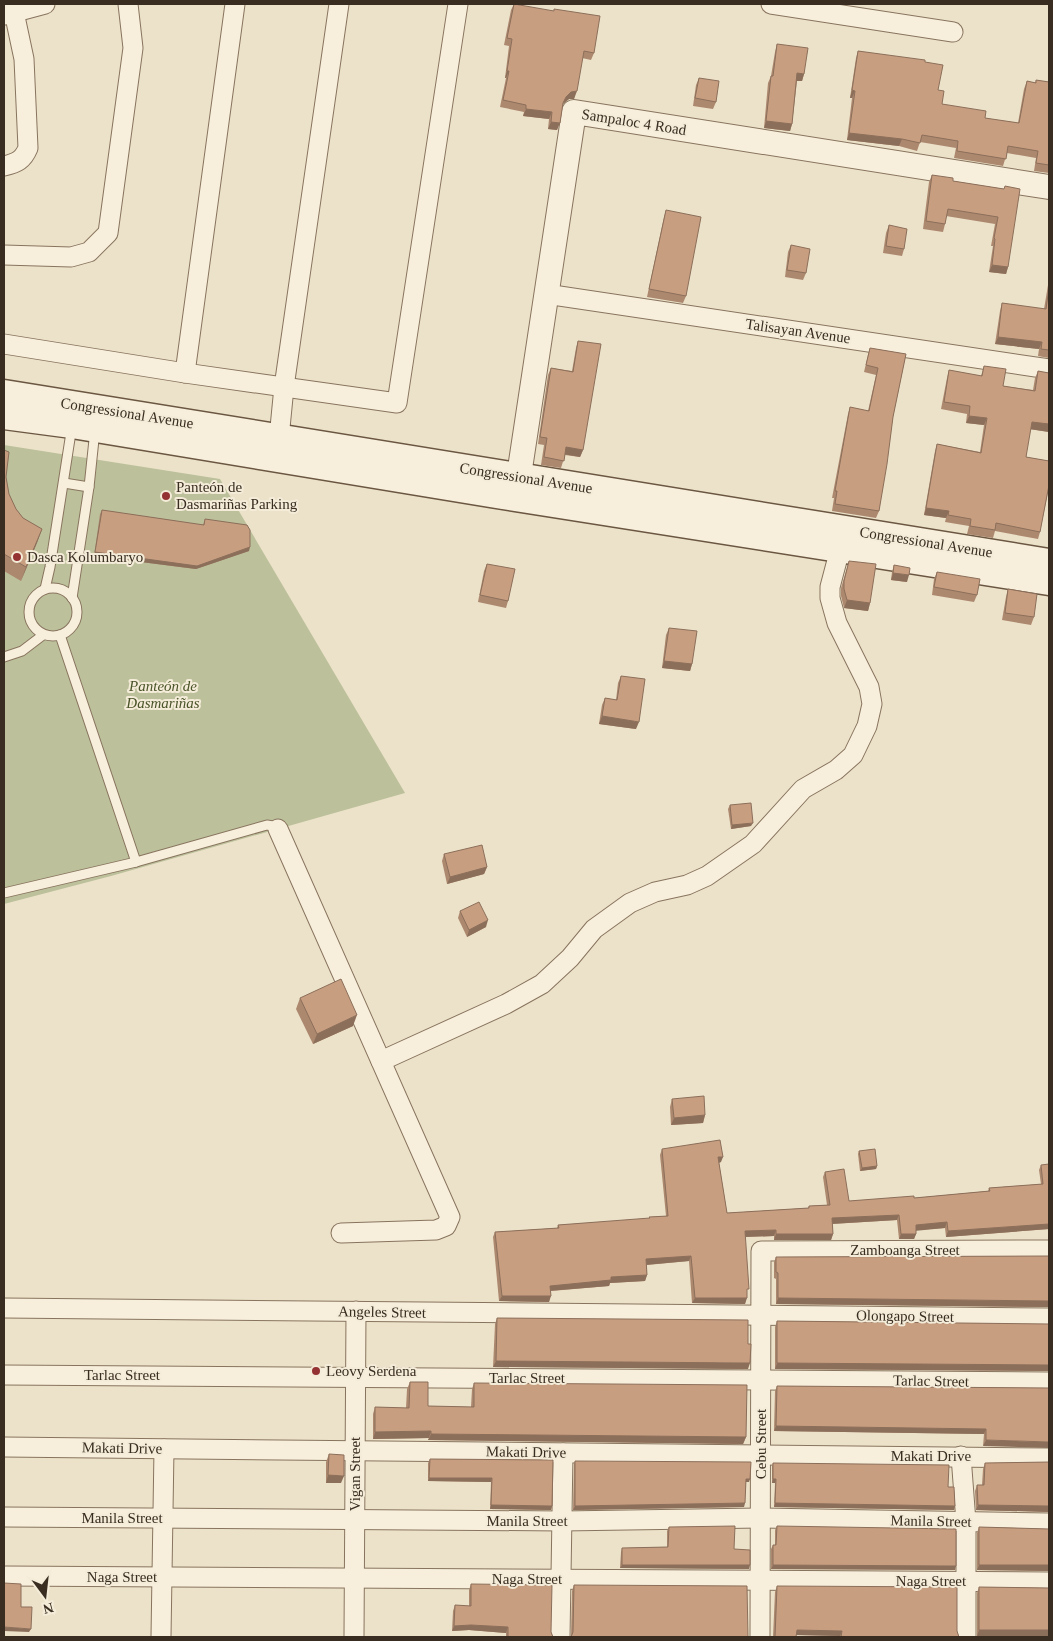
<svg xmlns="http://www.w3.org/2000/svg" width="1053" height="1641" viewBox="0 0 1053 1641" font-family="Georgia,serif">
	<rect width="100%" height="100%" fill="#ece2c9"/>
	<path fill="#bcc09b" d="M4 445 220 479 405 793 111 876 4 904Z"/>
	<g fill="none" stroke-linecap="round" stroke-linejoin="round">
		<defs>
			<g id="service">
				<path d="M64 483 89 487"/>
				<circle cx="53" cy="612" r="24"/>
				<path d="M45 589 50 567 72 426"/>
				<path d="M72 598 89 487 95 430"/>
				<path d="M60 635 136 862"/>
				<path d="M4 657 22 651 43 635"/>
				<path d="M4 893 136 862 267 825 273 826 278 829"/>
			</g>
			<g id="minor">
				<path d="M771 4 953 32"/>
				<path d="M4 15 45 4"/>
				<path d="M4 166C17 163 23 160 28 148L24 59 14 12"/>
				<path d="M4 255 71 257 89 252 108 233 133 48 128 4"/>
				<path d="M546 294 1049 369"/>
				<path d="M4 344 185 373 397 403 458 4"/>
				<path d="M185 373 235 4"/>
				<path d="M279 438 284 387 339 4"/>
				<path d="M278 829 450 1217 446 1226 436 1230 341 1233"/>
				<path d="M381 1061 506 1004 542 984 570 958 594 929 630 903 655 892 687 885 707 876 753 844 803 789 836 770 853 755 867 726 872 704 869 687 837 623 830 598V587L840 549"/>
				<path d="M4 1308 1049 1318"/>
				<path d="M4 1375 1049 1382"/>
				<path d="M4 1447 1049 1458"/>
				<path d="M961 1456 966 1522V1637"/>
				<path d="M4 1517 562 1521 760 1518 1049 1523"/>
				<path d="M4 1576 1049 1582"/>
				<path d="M161 1637 164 1449"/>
				<path d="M354 1637 356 1311"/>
				<path d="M560 1637 563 1453"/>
				<path d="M760 1637 761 1251 1049 1250"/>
			</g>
			<path id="tertiary" d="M516 495 574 112 1049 187"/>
			<g id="secondary">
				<path d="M4 393 1049 562"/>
				<path d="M4 416 72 425 515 498 1049 582"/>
			</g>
		</defs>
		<use href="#service" stroke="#88745e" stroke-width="11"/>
		<use href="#minor" stroke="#88745e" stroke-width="21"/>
		<use href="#tertiary" stroke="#88745e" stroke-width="26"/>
		<use href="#secondary" stroke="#6a5641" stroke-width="29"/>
		<use href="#service" stroke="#f7efdc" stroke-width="9"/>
		<use href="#minor" stroke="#f7efdc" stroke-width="19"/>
		<use href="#tertiary" stroke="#f7efdc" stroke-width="24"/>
		<use href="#secondary" stroke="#f7efdc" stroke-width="26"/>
	</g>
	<g fill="#ac886f">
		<path d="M514 4 594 53 591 60 582 58 574 99H569L563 104 557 130 548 129 549 119 523 116 524 112 500 107 506 78H505L509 46 504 45 511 10Z"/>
		<path d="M777 44 804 74 802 81H797L792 124 790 131 764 128 768 83 771 76 775 52Z"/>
		<path d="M858 51 925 62 938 90 942 104 985 118 1018 123 1024 89 1027 81 1035 83 1036 80 1049 82V173L1034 171 1036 158 1007 153 1003 166 954 158 956 148 920 142 917 151 899 146 847 140 852 98H850L856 58Z"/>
		<path d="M699 78 716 102 713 109 693 106 696 85Z"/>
		<path d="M932 175 953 181 1004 189 1008 267 1006 274 989 272 993 246H991L995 224 946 216 945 224 943 232 923 229 929 182Z"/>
		<path d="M666 210 686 296 683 303 647 297 664 217Z"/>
		<path d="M889 225 904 249 902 256 883 253 886 233Z"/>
		<path d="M791 245 806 273 803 280 785 277 788 252Z"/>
		<path d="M1049 279V358L1038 356 1039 349 995 344 1000 311 1002 303 1044 309Z"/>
		<path d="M578 341 583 450 580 457 565 455 561 468 541 465 544 445 538 444 548 375 551 368 572 371 576 348Z"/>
		<path d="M870 348 906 354 893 417 879 511 876 518 832 511 834 498H832L848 414 850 407 868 411 876 375 864 372 868 355Z"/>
		<path d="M984 366 1003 386 1033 390 1035 378 1038 371 1049 373V432L1030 429 1026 457 1049 461V492H1048L1040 532 1038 539 995 531 993 538 967 534 969 526 945 522 946 518 924 515 935 451 937 444 980 452 984 425 966 423 967 414 941 409 947 378 949 370 981 376Z"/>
		<path d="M4 450 6 477 9 494 16 509 23 518 42 529 21 581 4 571Z"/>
		<path d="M102 510 203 525 205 519 249 551 196 569 94 556 100 514Z"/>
		<path d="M849 561 870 603 868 611 844 608 841 596V588Z"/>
		<path d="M487 564 508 601 506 608 478 602 484 571Z"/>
		<path d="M894 565 907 582 891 580 892 572Z"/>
		<path d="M937 572 977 595 974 602 932 595 934 579Z"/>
		<path d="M1008 589 1034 617 1031 625 1002 620 1006 597Z"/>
		<path d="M669 628 692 664 690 671 662 668 666 635Z"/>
		<path d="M621 676 636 729 599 724 602 705 605 698 616 700 618 683Z"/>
		<path d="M730 805 751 826 731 829 728 809Z"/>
		<path d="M444 854 487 867 484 874 447 884 442 861Z"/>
		<path d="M460 911 486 927 467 937 458 918Z"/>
		<path d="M300 998 353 1026 313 1044 296 1009Z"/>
		<path d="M672 1099 705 1115 703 1123 671 1125 670 1107Z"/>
		<path d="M662 1149 721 1162 719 1163 727 1213 808 1208 809 1206 827 1205 823 1177 825 1172 849 1201 914 1198 988 1191 989 1188 1041 1184 1039 1170 1041 1165 1049 1229 946 1237 945 1228 916 1230V1234L914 1239H899L897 1220 832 1224 833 1234 831 1240H774V1236L745 1237 747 1292 745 1304 692 1303 689 1261 647 1265V1275L645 1281 610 1283 609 1286 551 1291 549 1302 499 1301 493 1237 495 1232 557 1228 558 1225 649 1219V1217L666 1216 660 1155Z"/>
		<path d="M859 1151 877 1166 876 1169 860 1171 858 1154Z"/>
		<path d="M1049 1256V1307L776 1304V1279L774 1278V1262L776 1257Z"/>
		<path d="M497 1318 748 1369 493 1367 495 1324Z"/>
		<path d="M777 1321 1049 1324V1371L775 1369V1327Z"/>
		<path d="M410 1382 428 1406 471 1407 472 1389 474 1383 746 1437 743 1444 428 1440 429 1438 373 1439V1414L375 1407 406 1408 407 1389Z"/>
		<path d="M777 1386 1049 1388 983 1446 984 1434 774 1431 775 1391Z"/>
		<path d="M329 1454 341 1483H326V1462Z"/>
		<path d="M430 1459 553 1460 552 1506 551 1510 490 1509 491 1482 428 1481V1463Z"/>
		<path d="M575 1461 749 1482H746L744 1507 573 1510 574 1464Z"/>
		<path d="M1049 1462V1512L976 1510 975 1491 977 1485H982L983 1469 985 1463Z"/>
		<path d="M773 1463 948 1487 955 1506 954 1510 774 1507 775 1483H772V1466Z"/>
		<path d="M777 1526 955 1570 771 1569V1549L773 1545H775V1530Z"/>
		<path d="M669 1527 734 1549 749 1569 620 1568 621 1552 622 1548 667 1547V1531Z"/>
		<path d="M979 1527 1049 1529V1571L977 1570V1533Z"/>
		<path d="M471 1584 551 1632 553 1637H506V1633L469 1630 452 1631 453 1611 455 1605 469 1606V1590Z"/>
		<path d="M574 1585 748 1637H571L572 1591Z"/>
		<path d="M777 1586 957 1631 959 1637H839L840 1636 796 1635V1637H773L775 1592Z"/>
		<path d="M979 1587 1049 1588 977 1636V1593Z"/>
	</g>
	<g fill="#8c6f5a">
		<path d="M507 71H509L506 78H505Z"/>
		<path d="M797 73 804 74 802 81H795Z"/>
		<path d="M852 90 855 91 852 98H850Z"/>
		<path d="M577 91 574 99H569L563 104 566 97 571 92Z"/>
		<path d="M526 109 552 112 549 119 523 116Z"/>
		<path d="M766 121 792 124 790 131 764 128Z"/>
		<path d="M551 122 560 123 557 130 548 129Z"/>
		<path d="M849 133 902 139 899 146 847 140Z"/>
		<path d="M992 265 1008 267 1006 274 989 272Z"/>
		<path d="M998 337 1042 342 1039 349 995 344Z"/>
		<path d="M969 416 987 418 984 425 966 423Z"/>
		<path d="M1032 422 1049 424V432L1029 429Z"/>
		<path d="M566 447 583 450 580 457 563 454Z"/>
		<path d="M926 508 949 511 946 518 924 515Z"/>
		<path d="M42 529 37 543 21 581 26 567Z"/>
		<path d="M250 547 249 551 196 569 94 556 95 552Z"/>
		<path d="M893 573 909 575 907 582 891 580Z"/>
		<path d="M847 600 870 603 868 611 844 608Z"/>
		<path d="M664 661 692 664 690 671 662 668Z"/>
		<path d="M602 716 639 722 636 729 599 724Z"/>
		<path d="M753 823 751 826 731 829 732 825Z"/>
		<path d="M487 867 484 874 447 884 450 877Z"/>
		<path d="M488 920 486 927 467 937 469 930Z"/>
		<path d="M357 1015 353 1026 313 1044 317 1034Z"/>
		<path d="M705 1115 703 1123 671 1125 674 1118Z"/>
		<path d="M718 1157H723L721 1162 716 1163Z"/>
		<path d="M877 1166 876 1169 860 1171 862 1168Z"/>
		<path d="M899 1215 897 1220 830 1224 832 1218Z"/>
		<path d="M947 1222 945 1228 914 1231 916 1225Z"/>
		<path d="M1049 1224V1229L946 1237 948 1231Z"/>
		<path d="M776 1230 774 1236 743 1237 745 1231Z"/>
		<path d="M776 1234H833L831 1240H774Z"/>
		<path d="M901 1234H916L914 1239H899Z"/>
		<path d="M691 1256 689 1261 644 1265 646 1259Z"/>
		<path d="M647 1275 645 1281 610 1283 609 1286 548 1291 550 1286 611 1277Z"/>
		<path d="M502 1296H551L549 1302 499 1301Z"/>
		<path d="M695 1298H747L745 1304 692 1303Z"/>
		<path d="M778 1298 1049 1301V1307L776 1304Z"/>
		<path d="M496 1361 750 1363 748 1369 493 1367Z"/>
		<path d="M777 1363 1049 1365V1371L775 1369Z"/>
		<path d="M776 1426 986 1429 984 1434 774 1431Z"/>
		<path d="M431 1431 429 1438 373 1439 375 1432Z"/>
		<path d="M431 1434 746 1437 743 1444 428 1440Z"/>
		<path d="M986 1440 1049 1442V1448L983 1446Z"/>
		<path d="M328 1475 344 1476 341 1483H326Z"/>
		<path d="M429 1478H492L491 1482 428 1481Z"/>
		<path d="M746 1479H750L749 1482H745Z"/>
		<path d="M773 1479H776L775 1483H772Z"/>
		<path d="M745 1503 744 1507 573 1510 575 1506Z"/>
		<path d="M775 1503 955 1506 954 1510 774 1507Z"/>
		<path d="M491 1505 552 1506 551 1510 490 1509Z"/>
		<path d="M978 1505 1049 1506V1512L976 1510Z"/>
		<path d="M622 1565H750L749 1569 620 1568Z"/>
		<path d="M773 1565 956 1566 955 1570 771 1569Z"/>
		<path d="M979 1565H1049V1571L977 1570Z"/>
		<path d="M471 1625 508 1627 506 1633 469 1630 452 1631 454 1626Z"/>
		<path d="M4 1627 31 1629 29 1632 4 1631Z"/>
		<path d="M797 1630 842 1631 840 1636 795 1635Z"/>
		<path d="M979 1630H1049V1636H977Z"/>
	</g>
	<g fill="#c89e81" stroke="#8c6f5a">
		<path d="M514 4 554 11V9L600 16 594 53 584 51 577 91 571 92 566 97 563 103 560 123 551 122 552 112 526 109V105L503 100 509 71H507L512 39 507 38Z"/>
		<path d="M777 44 808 48 804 74 797 73 792 124 766 121 771 76H773Z"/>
		<path d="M858 51 925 60V62L943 65 938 90 944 91 942 104 986 111 985 118 1019 123 1027 81 1036 83V80L1049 82V165L1036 163 1038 151 1008 146 1006 159 957 151 958 141 922 135 920 143 902 139 849 133 855 91 852 90Z"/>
		<path d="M699 78 719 81 716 102 695 98Z"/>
		<path d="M932 175 953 178V181L1004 189 1005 186 1020 189 1008 267 992 265 995 239 994 238 998 217 948 209 945 224 926 221Z"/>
		<path d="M666 210 701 217 686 296 649 289Z"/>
		<path d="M889 225 907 229 904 249 886 246Z"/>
		<path d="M791 245 810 249 806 273 787 270Z"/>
		<path d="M1049 288V350L1041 349 1042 342 998 337 1002 303 1046 309Z"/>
		<path d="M578 341 601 344 583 450 566 447 564 461 544 457 547 438 540 437 551 368 573 372Z"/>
		<path d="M870 348 906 354 893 417 887 464 879 511 835 504 837 491H835L850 407 869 411 878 368 866 365Z"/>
		<path d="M984 366 1006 369 1003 386 1035 391 1038 371 1049 373V424L1032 422 1026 457 1049 461V485L1040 532 996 523 995 530 970 526 971 519 948 515 949 511 926 508 937 444 981 453 987 418 969 416 970 406 944 402 949 370 982 376Z"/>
		<path d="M4 450 9 452 6 477 9 494 16 509 23 518 42 529 26 567 4 554Z"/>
		<path d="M102 510 204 525 205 519 247 525 250 530V547L197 566 95 552Z"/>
		<path d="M849 561 876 564 870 603 847 600 844 589V581Z"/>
		<path d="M487 564 515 569 508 601 480 595Z"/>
		<path d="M894 565 910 568 909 575 893 573Z"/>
		<path d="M937 572 980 579 977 595 934 587Z"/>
		<path d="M1008 589 1037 594 1034 617 1005 613Z"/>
		<path d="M669 628 697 631 692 664 664 661Z"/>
		<path d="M621 676 645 679 639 722 602 716 605 698 617 700Z"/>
		<path d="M751 803 753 823 732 825 730 805Z"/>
		<path d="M482 845 487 867 450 877 444 854Z"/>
		<path d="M479 902 488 920 469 930 460 911Z"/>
		<path d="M341 979 357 1015 317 1034 300 998Z"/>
		<path d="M704 1096 705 1115 674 1118 672 1099Z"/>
		<path d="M720 1140 723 1157H718L727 1213 809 1208V1206L830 1205 825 1172 844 1169 849 1201 914 1196V1198L990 1191 989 1188 1043 1184 1041 1165 1049 1164V1224L948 1231 947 1222 916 1225V1234H901L899 1215 832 1218 833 1234H776V1230L745 1231 749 1289H747V1298H695L691 1256 646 1259 647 1275 611 1277V1280L550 1286 551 1296H502L495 1232 559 1228 558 1225 650 1218 649 1217 668 1216 662 1149Z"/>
		<path d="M875 1149 877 1166 862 1168 859 1151Z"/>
		<path d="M1049 1256V1301L778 1298V1273L776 1272V1257Z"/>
		<path d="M497 1318 748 1320V1344H751L750 1363 496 1361Z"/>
		<path d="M777 1321 1049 1324V1365L777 1363Z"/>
		<path d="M410 1382H428V1406L474 1407V1383L747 1385 746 1437 431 1434V1431L375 1432V1407L409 1408Z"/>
		<path d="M777 1386 1049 1388V1442L986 1440V1429L776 1426Z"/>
		<path d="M329 1454 344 1455V1476L328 1475Z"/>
		<path d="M430 1459 553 1460 552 1506 491 1505 492 1478H429Z"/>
		<path d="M575 1461 751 1462 750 1479H746L745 1503 575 1506Z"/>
		<path d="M1049 1462V1506L978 1505 977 1485H984L985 1463Z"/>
		<path d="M773 1463 949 1465 948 1487H954L955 1506 775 1503 776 1479H773Z"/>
		<path d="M735 1526 734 1549 750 1550V1565H622V1548L668 1547 669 1527Z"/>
		<path d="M777 1526 956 1529V1566L773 1565V1545H776Z"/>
		<path d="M979 1527 1049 1529V1565H979Z"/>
		<path d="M4 1583 21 1584V1607H32L31 1629 4 1627Z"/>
		<path d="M471 1584 552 1585 551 1632 553 1637H508V1627L471 1625 454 1626 455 1605 471 1606Z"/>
		<path d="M574 1585 747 1586 748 1637H571L573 1632Z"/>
		<path d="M777 1586 957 1587V1631L959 1637H841L842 1631 797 1630 796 1637H775Z"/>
		<path d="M979 1587 1049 1588V1630H979Z"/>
	</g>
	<g fill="#943233" stroke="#f4ecd8" stroke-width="2">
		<circle cx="166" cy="496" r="5"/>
		<circle cx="17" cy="557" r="5"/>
		<circle cx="316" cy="1371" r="5"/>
	</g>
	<g text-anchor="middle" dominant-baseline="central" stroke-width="4" stroke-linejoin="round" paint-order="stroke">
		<g font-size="15" fill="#392d21" stroke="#f4ecd8">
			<text transform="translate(634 122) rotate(9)">Sampaloc 4 Road</text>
			<text transform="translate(798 331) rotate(8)">Talisayan Avenue</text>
			<text transform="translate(127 413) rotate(9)">Congressional Avenue</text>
			<text transform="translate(526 478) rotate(9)">Congressional Avenue</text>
			<text transform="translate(926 542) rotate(9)">Congressional Avenue</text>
			<text x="905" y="1250">Zamboanga Street</text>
			<text transform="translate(382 1312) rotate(1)">Angeles Street</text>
			<text transform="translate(905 1316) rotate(1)">Olongapo Street</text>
			<text x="122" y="1375">Tarlac Street</text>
			<text x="527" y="1378">Tarlac Street</text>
			<text transform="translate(931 1381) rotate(1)">Tarlac Street</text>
			<text transform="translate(761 1444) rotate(-90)">Cebu Street</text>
			<text transform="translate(122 1448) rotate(1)">Makati Drive</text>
			<text transform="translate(526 1452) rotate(1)">Makati Drive</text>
			<text x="931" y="1456">Makati Drive</text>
			<text transform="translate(355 1474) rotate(-90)">Vigan Street</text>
			<text x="122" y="1518">Manila Street</text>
			<text x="527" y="1521">Manila Street</text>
			<text transform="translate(931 1521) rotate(1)">Manila Street</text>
			<text x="122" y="1577">Naga Street</text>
			<text x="527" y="1579">Naga Street</text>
			<text x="931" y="1581">Naga Street</text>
		</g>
		<g font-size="15" fill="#392d21" stroke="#f4ecd8" text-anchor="start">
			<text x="176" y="487">Panteón de<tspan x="176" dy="17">Dasmariñas Parking</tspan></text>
			<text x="27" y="557">Dasca Kolumbaryo</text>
			<text x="326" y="1371">Leovy Serdena</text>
		</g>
		<g font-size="15" font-style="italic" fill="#4a5429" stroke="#f4ecd8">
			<text x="163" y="686">Panteón de<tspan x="163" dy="17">Dasmariñas</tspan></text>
		</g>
	</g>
	<rect width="1053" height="1641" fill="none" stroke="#392d21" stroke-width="10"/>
	<g transform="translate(45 1596) rotate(165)" stroke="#f4ecd8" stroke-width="4" paint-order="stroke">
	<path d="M0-4L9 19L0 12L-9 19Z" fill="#392d21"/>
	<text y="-8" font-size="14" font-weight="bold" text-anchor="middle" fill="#392d21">N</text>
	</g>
</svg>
